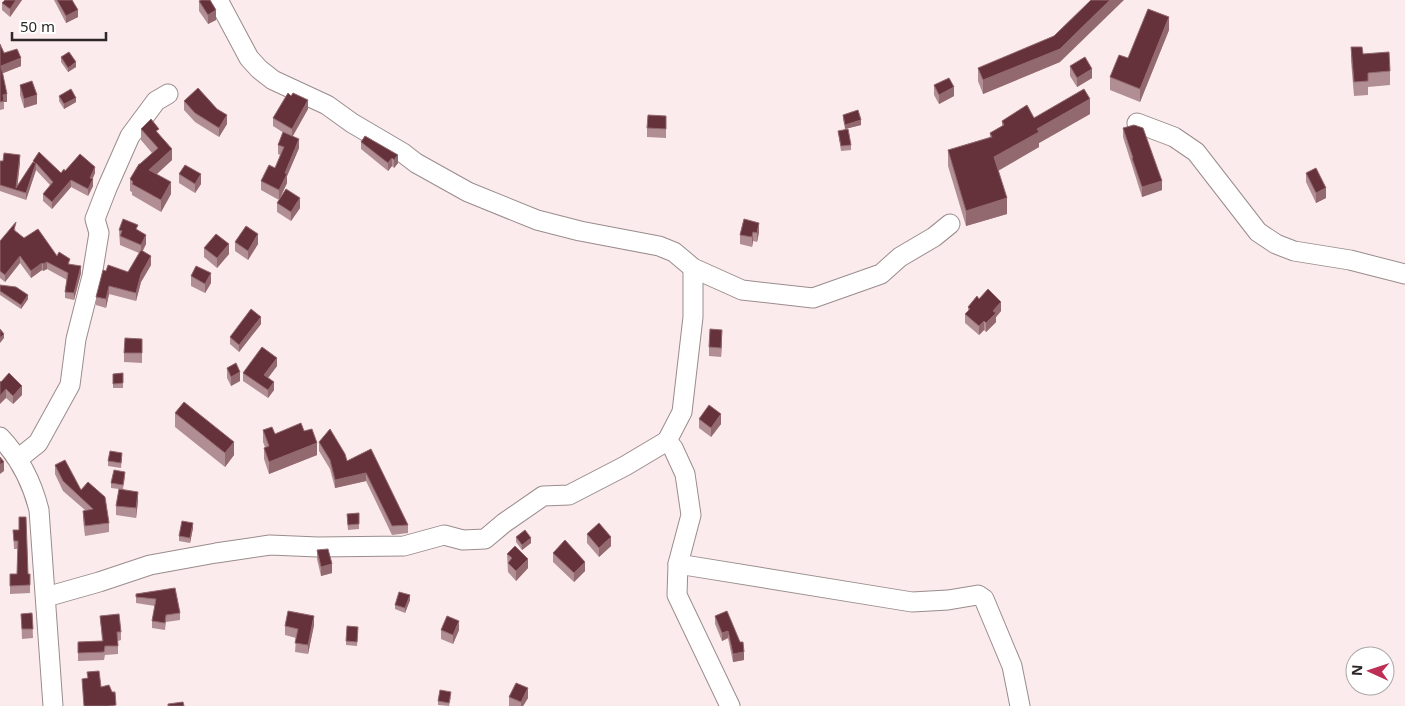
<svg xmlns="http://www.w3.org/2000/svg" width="1405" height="706" viewBox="0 0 1405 706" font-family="'Noto Sans',sans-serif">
	<rect width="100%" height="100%" fill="#fbebec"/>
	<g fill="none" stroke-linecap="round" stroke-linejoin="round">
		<defs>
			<g id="minor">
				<path d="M218 0 249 58 259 69 273 80 327 105 352 123 403 153 416 163 468 192 537 220 580 231 659 246 674 252 693 268 742 290 813 298 881 274 900 257 934 237 950 224"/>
				<path d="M1137 123 1174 137 1196 152 1258 232 1276 244 1294 251 1350 260 1405 274"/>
				<path d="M693 268V317L682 412 667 441 673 448 685 474 691 515 678 564 677 595 730 706"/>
				<path d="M0 437C20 458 32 482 39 510L53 706"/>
				<path d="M18 459 38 443 70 385 76 339 92 276 99 233 95 219 107 188 130 136 156 101 168 94"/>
				<path d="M678 564 912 602 948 600 978 595 984 599 1012 666 1020 706"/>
				<path d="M46 597 99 582 150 565 216 553 270 545 318 547 404 546 444 535 463 540 485 539 504 523 543 496 569 495 625 466 667 441"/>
			</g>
		</defs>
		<use href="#minor" stroke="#9a8c8d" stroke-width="21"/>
		<use href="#minor" stroke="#fff" stroke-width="19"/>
	</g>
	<g fill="#b08e93">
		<path d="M5 0H22L10 17 2 10V3Z"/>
		<path d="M54 0H72L78 17 66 23Z"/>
		<path d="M199 1 216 20 208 24 199 11Z"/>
		<path d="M1169 30 1140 102 1110 90V77L1128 58Z"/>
		<path d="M1054 36 1060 62 983 94 978 81V68Z"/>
		<path d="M0 44 4 53 21 66 3 73 7 102H4V109L0 110Z"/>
		<path d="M1351 47 1390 71V85L1368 87V95L1354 96 1351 61Z"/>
		<path d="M61 57 76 67 68 72 61 62Z"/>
		<path d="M1070 66 1092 78 1077 87 1070 76Z"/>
		<path d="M20 85 37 104 24 108 20 95Z"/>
		<path d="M934 85 954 96 939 104 934 95Z"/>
		<path d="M59 96 76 102 64 109 59 101Z"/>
		<path d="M184 101 227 124 219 137 195 122 184 110Z"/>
		<path d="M308 109 293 136 299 148 287 176V183L279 200 261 190V181L275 168 280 155 278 154V145L284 133 273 126V118Z"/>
		<path d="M1090 114 1039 143V147L998 171 1007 214 966 226 948 166V150L990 137V133L1002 126V121L1034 118Z"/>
		<path d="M843 115 861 125 845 129 843 119Z"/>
		<path d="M666 125V138L647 137V128Z"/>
		<path d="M1123 128 1162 190 1142 197 1123 137Z"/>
		<path d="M141 129 159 134 172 160 157 174 171 194 161 212 132 195V192L130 191V179L140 164 152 153 141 140Z"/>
		<path d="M838 131 851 145V150L841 151Z"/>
		<path d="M365 136 398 163 394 168 392 166 388 171 361 149V142Z"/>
		<path d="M0 161 20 162 17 186 33 162V161L61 173 65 171 95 173 92 179 93 186 88 196 71 187 52 209 43 201V194L50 185 36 170 26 200 0 191Z"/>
		<path d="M1306 173 1326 198 1316 203 1306 182Z"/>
		<path d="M179 174 201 184 195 193 179 183Z"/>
		<path d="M277 203 300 208 291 221 277 212Z"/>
		<path d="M744 219 759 232 757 242 753 241 752 247 740 244V235Z"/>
		<path d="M16 229 15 231 24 238 57 256 70 264 81 273 74 300 65 298V292L67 280 47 269 43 271 42 270 31 278 20 263 5 282 0 278V241Z"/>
		<path d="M119 230H138L146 244 143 251 151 265 141 282 136 301 109 294 106 308 96 305V297L106 271 128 272 139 253 120 245Z"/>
		<path d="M235 242 258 244 248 260 235 251Z"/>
		<path d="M204 248 229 254 217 268 204 257Z"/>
		<path d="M191 276 211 283 205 293 191 286Z"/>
		<path d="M0 285 28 299 21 309 0 295Z"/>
		<path d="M979 299 1001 311 996 317V322L986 332 984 330 979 335 965 323V314L968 311V307Z"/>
		<path d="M261 324 239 352 230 344V337Z"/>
		<path d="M722 339 721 357 709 356V347Z"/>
		<path d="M142 349V363L124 362V353Z"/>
		<path d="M277 366 268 378 274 390 268 398 243 381V373Z"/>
		<path d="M227 368 240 381 231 386 227 378Z"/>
		<path d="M123 373V388H113V374Z"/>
		<path d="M0 381 22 395 13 404 6 398Z"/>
		<path d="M175 413 234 455 225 467 175 427Z"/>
		<path d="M699 419 721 424 711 437 699 428Z"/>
		<path d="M263 430 275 434 304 431 317 455 269 474 264 459V448L265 447 263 442Z"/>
		<path d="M319 442 347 461 371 449 408 525V533L392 535 366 481 335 488 330 469 319 451Z"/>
		<path d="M122 458 121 468 108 466V461Z"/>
		<path d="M55 465 81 490 109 523V532L85 536 83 520V511L85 510 63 491 55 474Z"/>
		<path d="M125 477 123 489 138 501 136 518 116 515V506L119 489 111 488V483Z"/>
		<path d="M347 519 359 524V529L348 530Z"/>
		<path d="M193 528 190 543 179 541V536Z"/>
		<path d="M13 530H19L28 574H30V593L10 594V574H17L18 549H14Z"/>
		<path d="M587 534 611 546 599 557 587 543Z"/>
		<path d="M516 537 531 543 522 550 516 542Z"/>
		<path d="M317 550 332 573 321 576 317 559Z"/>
		<path d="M553 553 585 571 574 582 553 562Z"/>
		<path d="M507 554 528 568 516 581 508 572Z"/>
		<path d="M175 588 180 613V620L166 622 165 630 152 628V621L155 606 136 603V594Z"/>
		<path d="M410 600 405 613 395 609V605Z"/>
		<path d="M32 613 33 638 22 639 21 614Z"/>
		<path d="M100 616 121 632V640L118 641V654L105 655 104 660 78 661V642L102 641Z"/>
		<path d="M715 616 740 642 744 660 733 662 728 638 722 641 715 624Z"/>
		<path d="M314 625 308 654 295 652 296 638 285 635V626Z"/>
		<path d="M441 630H459L453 644 441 639Z"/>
		<path d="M358 631 357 646 346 645V641Z"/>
		<path d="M451 697 449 706 438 705V701Z"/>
		<path d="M509 697 528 698 523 706H509Z"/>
	</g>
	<g fill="#92696f">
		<path d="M16 0H22L10 17V9Z"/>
		<path d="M1110 0H1124L1060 62 983 94V80L1060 49Z"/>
		<path d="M78 10V17L66 23V16Z"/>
		<path d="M216 10V20L208 24V15Z"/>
		<path d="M1169 17V30L1140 102V89Z"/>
		<path d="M21 58V66L1 74V66Z"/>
		<path d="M76 62V67L68 72V68Z"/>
		<path d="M1092 69V78L1077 87V78Z"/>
		<path d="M954 87V96L939 104V95Z"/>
		<path d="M7 94V102H4L3 95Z"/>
		<path d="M37 95V104L24 108V99Z"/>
		<path d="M76 98V102L64 109V104Z"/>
		<path d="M1090 99V114L1039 143V147L994 173V157L1037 129Z"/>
		<path d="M308 100V109L292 137V129Z"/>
		<path d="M227 115V124L219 137V128Z"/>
		<path d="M861 120V125L845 129V125Z"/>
		<path d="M299 139V148L287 176V183L279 200V190L285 173Z"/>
		<path d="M172 149V160L149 181V170Z"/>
		<path d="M20 155V162L17 190H16Z"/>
		<path d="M398 155V163L394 168V160Z"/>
		<path d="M392 158V166L388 171V163Z"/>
		<path d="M36 163V170L26 200V193Z"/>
		<path d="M95 167V173L90 185V178Z"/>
		<path d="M201 174V184L195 193V184Z"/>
		<path d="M93 179V186L88 196V189Z"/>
		<path d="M71 180V187L52 209V202Z"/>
		<path d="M1162 181V190L1142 197V187Z"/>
		<path d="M171 182V194L161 212V200Z"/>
		<path d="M1326 188V198L1316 203V193Z"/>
		<path d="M300 198V208L291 221V212Z"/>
		<path d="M1007 198V214L966 226V211Z"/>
		<path d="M759 223V232L757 242V233Z"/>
		<path d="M753 232V241L752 247V237Z"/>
		<path d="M258 234V244L248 260V251Z"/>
		<path d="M146 235V244L141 253V245Z"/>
		<path d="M229 244V254L217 268V258Z"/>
		<path d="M20 256V263L5 282V275Z"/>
		<path d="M151 256V265L141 282 136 301V293L141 274Z"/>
		<path d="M47 262V269L43 271V264Z"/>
		<path d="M42 263V270L31 278V271Z"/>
		<path d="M81 266V273L74 300V293Z"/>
		<path d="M211 273V283L205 293V284Z"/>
		<path d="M109 286V294L106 308V299Z"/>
		<path d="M28 295V299L21 309V305Z"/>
		<path d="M1001 302V311L996 317V322L986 332V323L993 311Z"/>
		<path d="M261 317V324L239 352V345Z"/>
		<path d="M984 321V330L979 335V326Z"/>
		<path d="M722 330V339L721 357V348Z"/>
		<path d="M4 334V338L0 343V338Z"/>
		<path d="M277 358V366L264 383V375Z"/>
		<path d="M240 372V381L231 386V377Z"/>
		<path d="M274 382V390L268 398V390Z"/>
		<path d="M22 386V395L13 404V396Z"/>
		<path d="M6 389V398L0 404V396Z"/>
		<path d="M721 414V424L711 437V428Z"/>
		<path d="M234 442V455L225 467V453Z"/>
		<path d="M317 443V455L269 474V462Z"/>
		<path d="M4 462V471L0 474V465Z"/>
		<path d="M366 473V481L335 488V480Z"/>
		<path d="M138 492V501L136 518V508Z"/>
		<path d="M193 523V528L190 543V538Z"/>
		<path d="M611 537V546L599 557V548Z"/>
		<path d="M531 538V543L522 550V545Z"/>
		<path d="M528 559V568L516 581V571Z"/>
		<path d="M585 562V571L574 582V573Z"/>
		<path d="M332 564V573L321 576V567Z"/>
		<path d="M410 595V600L405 613V608Z"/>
		<path d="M314 616V625L308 654V645Z"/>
		<path d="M459 621V630L453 644V635Z"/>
		<path d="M728 631V638L722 641V633Z"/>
		<path d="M744 652V660L733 662V654Z"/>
		<path d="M528 688V698L523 706H521V702Z"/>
	</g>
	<g fill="#65313a" stroke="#92696f">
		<path d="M5 0H16L10 9 2 3Z"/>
		<path d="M57 0H72L78 10 66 16Z"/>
		<path d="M201 0H210L216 10 208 15 199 1Z"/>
		<path d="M1091 0H1110L1060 49 983 80 978 68 1054 36Z"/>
		<path d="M1148 9 1169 17 1140 89 1110 77 1119 55 1128 58Z"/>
		<path d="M0 44 4 53 17 49 21 58 1 66 7 94 3 95 4 101 0 102Z"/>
		<path d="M1351 47H1362L1363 54 1389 52 1390 71 1368 73V81L1354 82Z"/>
		<path d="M69 52 76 62 68 68 61 57Z"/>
		<path d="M1085 57 1092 69 1077 78 1070 66Z"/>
		<path d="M949 78 954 87 939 95 934 85Z"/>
		<path d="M32 81 37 95 24 99 20 85Z"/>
		<path d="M198 88 217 109 227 115 219 128 195 113 184 101Z"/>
		<path d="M71 89 76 98 64 104 59 96Z"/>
		<path d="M1084 89 1090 99 1037 129 1039 132 994 157 1007 198 966 211 948 150 992 137 990 133 1004 125 1002 121 1027 105 1034 118Z"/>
		<path d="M288 93 291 96 293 93 308 100 292 129 273 118Z"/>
		<path d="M858 110 861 120 845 125 843 115Z"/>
		<path d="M648 115 666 116V129L647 128Z"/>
		<path d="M151 119 159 129 156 131 172 149 149 170 171 182 161 200 132 184 133 182 130 179 139 164H140L158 148 141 129Z"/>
		<path d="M1134 125 1143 128 1162 181 1142 187 1132 158H1133L1123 128Z"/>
		<path d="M848 129 851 145 841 146 838 131Z"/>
		<path d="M283 132 299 139 285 173 287 174 279 190 261 181 269 165 275 168 284 147 278 145Z"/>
		<path d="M365 136 398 155 394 160 392 158 388 163 361 142Z"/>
		<path d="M39 152 61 173 64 169 65 171 80 154 95 167 90 178 93 179 88 189 71 180 52 202 43 194 53 182 36 163 26 193 0 185V161H3L4 153 20 155 16 188 33 162 35 163 33 161Z"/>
		<path d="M185 165 201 174 195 184 179 174Z"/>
		<path d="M1316 168 1326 188 1316 193 1306 173Z"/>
		<path d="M286 189 300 198 291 212 277 203Z"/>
		<path d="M123 219 138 225 136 229 146 235 141 245 120 236 122 231 119 230Z"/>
		<path d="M744 219 759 223 757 233 753 232 752 237 740 235Z"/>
		<path d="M16 222 14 230 24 238 38 229 57 256 59 252 70 259 68 264 81 266 74 293 65 292 68 273 47 262 43 264 42 263 31 271 20 256 5 275 0 271V241Z"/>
		<path d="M246 226 258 234 248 251 235 242Z"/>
		<path d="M216 234 229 244 217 258 204 248Z"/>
		<path d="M141 250 151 256 141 274 136 293 109 286 106 299 96 297 103 270 106 271 108 265 128 272Z"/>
		<path d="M196 266 211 273 205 284 191 276Z"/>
		<path d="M0 285 16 287 28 295 21 305 0 291Z"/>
		<path d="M988 289 1001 302 993 311 996 313 986 323 984 321 979 326 965 314 970 309 968 307 977 296 979 299Z"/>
		<path d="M251 309 261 317 239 345 230 337Z"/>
		<path d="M0 329 4 334 0 338Z"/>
		<path d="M710 329 722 330 721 348 709 347Z"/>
		<path d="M125 338 142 339V353H124Z"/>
		<path d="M262 347 277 358 264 375 274 382 268 390 243 373Z"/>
		<path d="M236 363 240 372 231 377 227 368Z"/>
		<path d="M9 373 22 386 13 396 6 389 0 396V381L1 382Z"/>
		<path d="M123 373V383L113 384V374Z"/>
		<path d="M184 402 234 442 225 453 175 413Z"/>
		<path d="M709 405 721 414 711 428 699 419Z"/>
		<path d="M301 423 304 431 312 429 317 443 269 462 264 448 269 446 263 430 272 427 275 434Z"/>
		<path d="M330 429 345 454 347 461 371 449 408 525 392 526 366 473 335 480 330 460 319 442Z"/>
		<path d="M110 451 122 453 121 463 108 461Z"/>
		<path d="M0 457 4 462 0 465Z"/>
		<path d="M65 460 81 490 88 482 105 497 109 523 85 526 83 511 93 509 63 481 55 465Z"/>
		<path d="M114 470 125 472 123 485 111 483Z"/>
		<path d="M119 489 138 492 136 508 116 506Z"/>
		<path d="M359 513V524L348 525 347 514Z"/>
		<path d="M19 517H26L28 574H30V585L10 586V574H17L18 541H14L13 530H19Z"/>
		<path d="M182 521 193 523 190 538 179 536Z"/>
		<path d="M599 523 611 537 599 548 587 534Z"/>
		<path d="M525 530 531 538 522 545 516 537Z"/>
		<path d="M565 540 585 562 574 573 553 553Z"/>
		<path d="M515 546 528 559 516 571 508 563 512 558 507 554Z"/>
		<path d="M328 549 332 564 321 567 317 550Z"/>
		<path d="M175 588 180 613 166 615 165 623 152 621 156 599 136 597V594Z"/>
		<path d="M399 592 410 595 405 608 395 605Z"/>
		<path d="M288 611 314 616 308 645 295 643 298 629 285 626Z"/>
		<path d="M727 611 740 642H743L744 652 733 654 728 631 722 633 715 616Z"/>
		<path d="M32 613 33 629H22L21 614Z"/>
		<path d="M119 614 121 632H117L118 646H105L104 652 78 653V642L103 641 100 616Z"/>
		<path d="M447 616 459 621 453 635 441 630Z"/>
		<path d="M347 626 358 627 357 642 346 641Z"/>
		<path d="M99 671 101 687 109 685 112 692H115L116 705 109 706H84L82 679 88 678 87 672Z"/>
		<path d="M516 683 528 688 521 702 509 697Z"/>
		<path d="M440 690 451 692 449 703 438 701Z"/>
		<path d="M183 702 184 706H168V704Z"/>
	</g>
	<g transform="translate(1370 671) rotate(273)"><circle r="24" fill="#ffffff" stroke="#aba9a9"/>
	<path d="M0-4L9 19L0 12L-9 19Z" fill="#be2e55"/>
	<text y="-8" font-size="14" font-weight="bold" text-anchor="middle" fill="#2d2728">N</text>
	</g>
	<path d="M12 32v8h94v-8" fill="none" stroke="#2d2728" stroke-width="2.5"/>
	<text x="20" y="32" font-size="15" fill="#2d2728" stroke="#ffffff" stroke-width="4" paint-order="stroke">50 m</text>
</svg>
